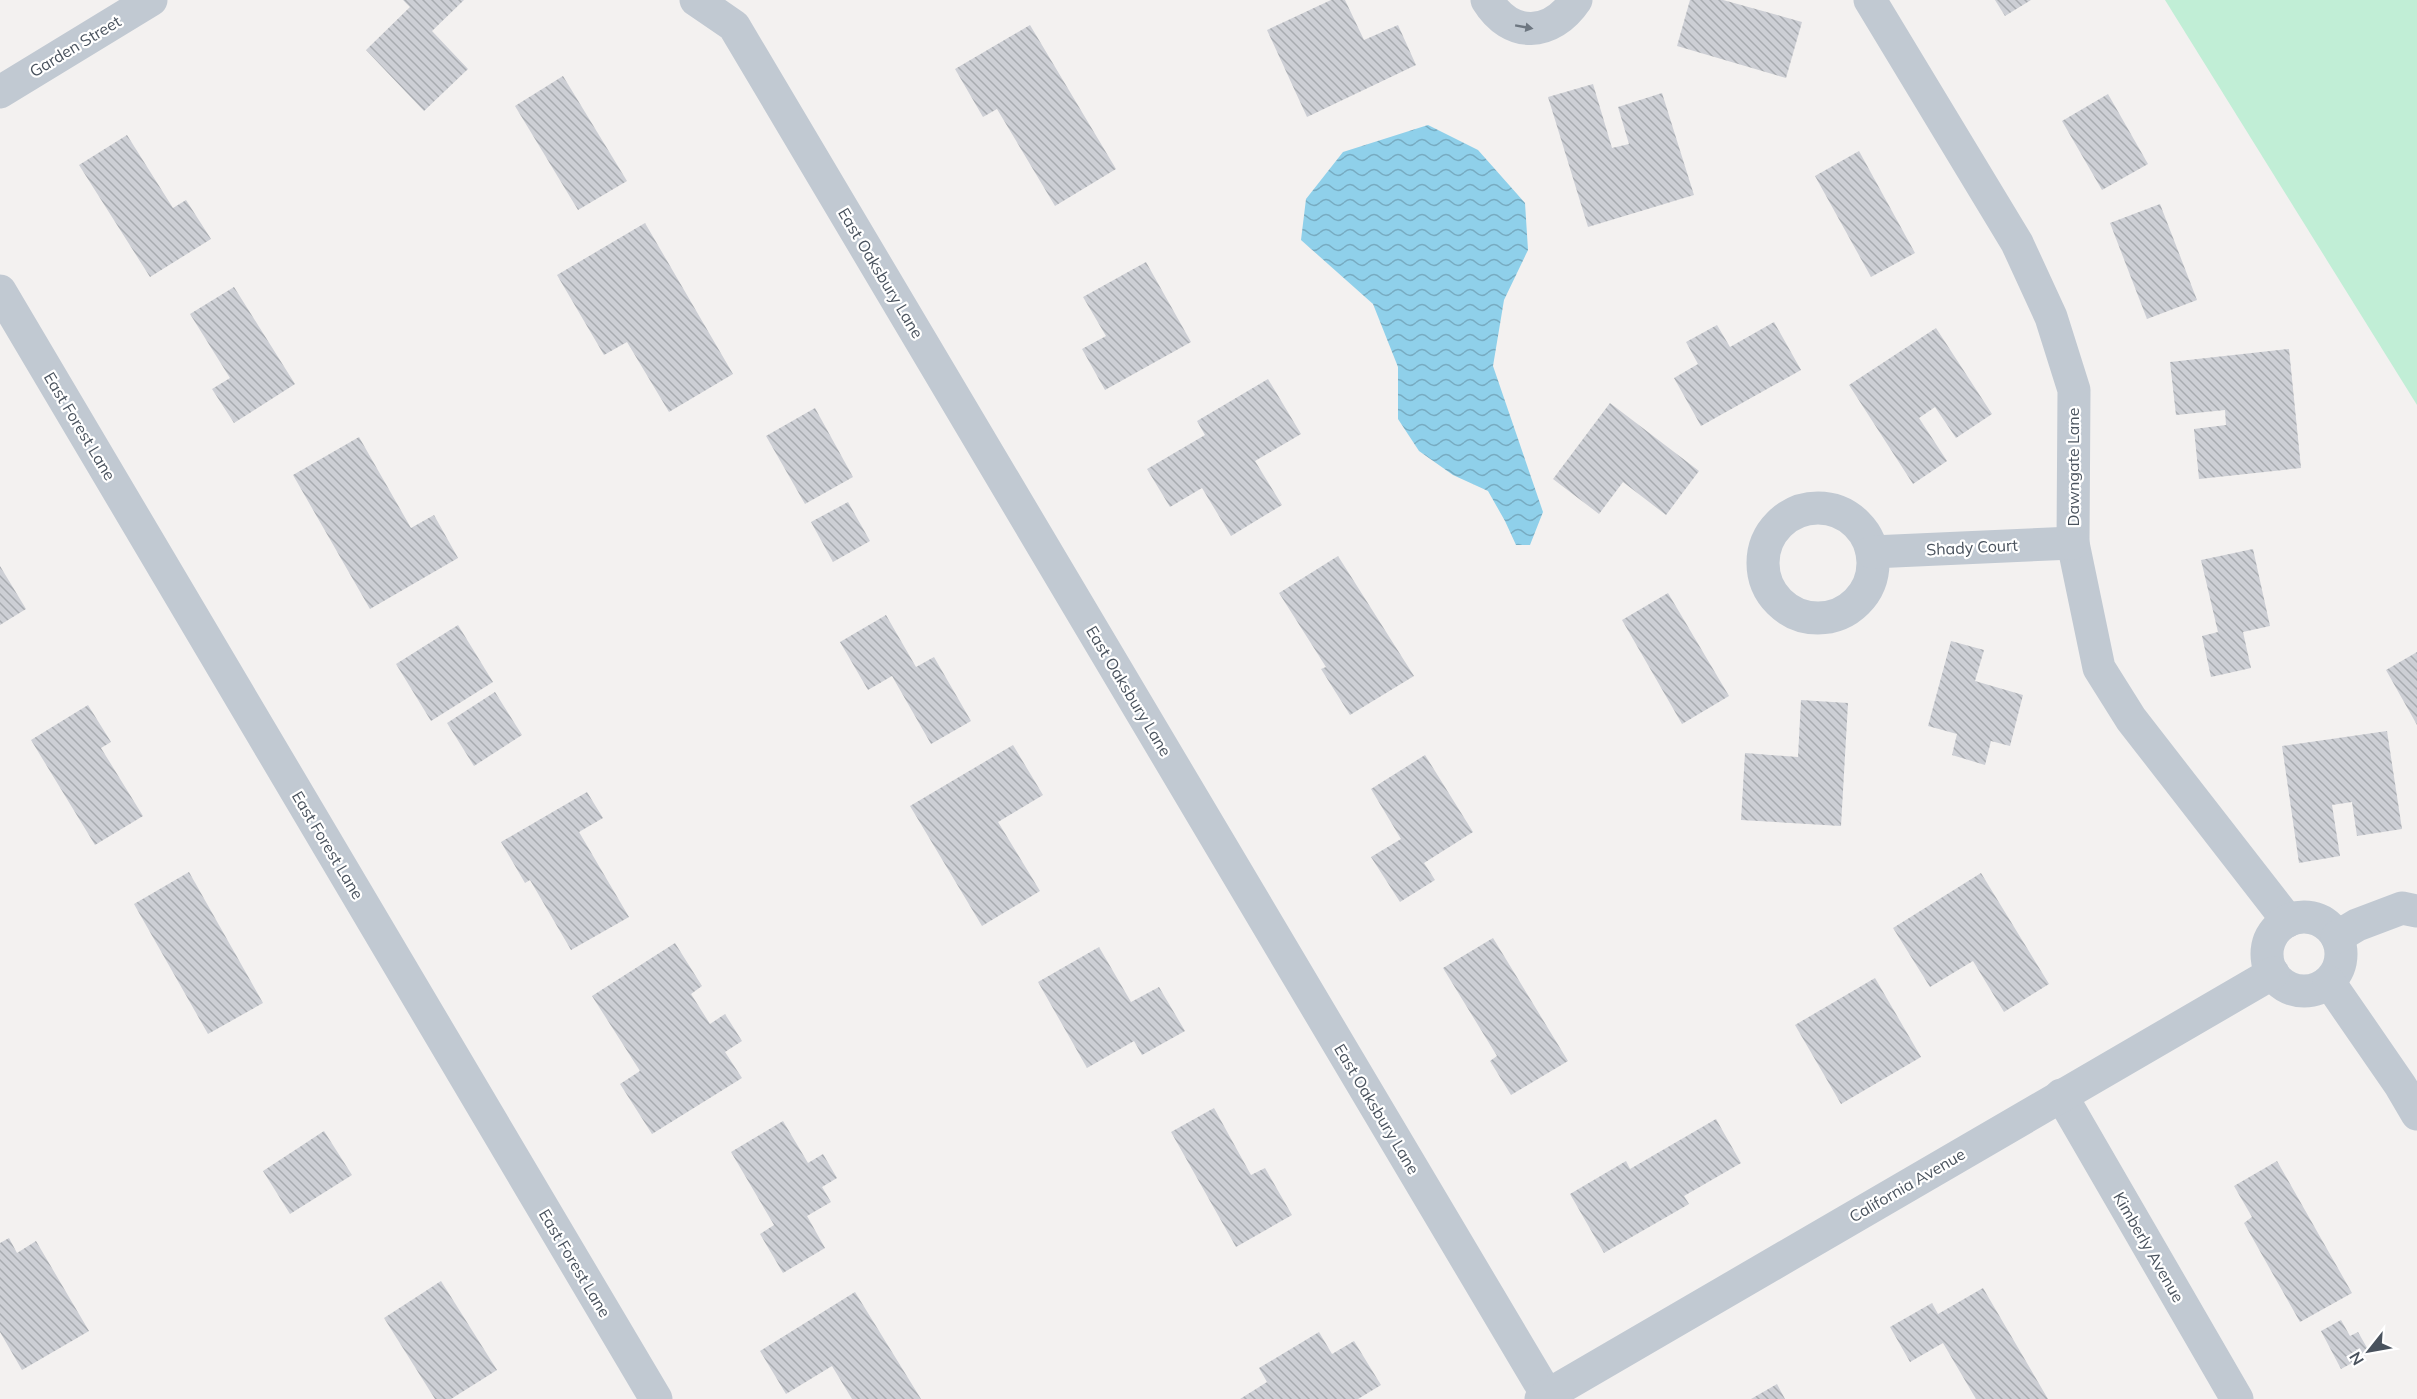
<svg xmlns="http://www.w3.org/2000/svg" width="2417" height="1399" viewBox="0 0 2417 1399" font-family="Mulish,sans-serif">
	<defs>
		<pattern id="water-waves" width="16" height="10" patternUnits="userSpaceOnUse" patternTransform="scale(1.5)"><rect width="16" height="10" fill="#8fd0ea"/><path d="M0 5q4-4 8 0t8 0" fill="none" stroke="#77abc1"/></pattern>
		<pattern id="building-back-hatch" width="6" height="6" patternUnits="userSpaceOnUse" patternTransform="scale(1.5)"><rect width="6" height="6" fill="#cdcfd5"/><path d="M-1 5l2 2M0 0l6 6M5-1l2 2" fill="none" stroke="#a8abb0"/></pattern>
	</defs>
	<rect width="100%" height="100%" fill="#f3f1f0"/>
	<path fill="#c1eed6" d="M2165 0H2417V405Z"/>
	<path fill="url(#water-waves)" d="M1428 125 1478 150 1525 203 1528 250 1504 300 1493 366 1543 512 1530 545H1516L1505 521 1488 491 1453 475 1419 451 1398 419V367L1373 304 1301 240 1306 199 1343 152Z"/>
	<g fill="url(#building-back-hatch)">
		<path d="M403 0H464L432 31 468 69 424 111 366 50 410 7Z"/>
		<path d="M1331 0H1345L1364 40 1398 25 1416 65 1307 117 1267 30Z"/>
		<path d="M1690 0H1723L1802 22 1786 78 1677 46Z"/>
		<path d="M1995 0H2031L2005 16Z"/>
		<path d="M1030 25 1116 169 1055 206 997 109 983 117 955 69Z"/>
		<path d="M563 76 627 181 578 210 515 106Z"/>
		<path d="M1593 84 1612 148 1629 144 1618 107 1662 93 1694 195 1588 227 1548 97Z"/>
		<path d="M2108 94 2148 164 2102 190 2062 121Z"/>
		<path d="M127 135 173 208 186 200 211 239 150 277 79 165Z"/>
		<path d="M1859 151 1915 253 1871 277 1815 176Z"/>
		<path d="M2160 204 2197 300 2147 319 2110 223Z"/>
		<path d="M645 223 733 374 669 412 627 342 604 355 557 275Z"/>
		<path d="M1146 262 1191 342 1105 390 1082 349 1106 336 1083 297Z"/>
		<path d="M234 287 295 384 234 423 212 389 230 378 190 314Z"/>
		<path d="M1774 322 1801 370 1701 426 1674 378 1698 364 1686 342 1717 325 1730 347Z"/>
		<path d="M1936 328 1992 414 1956 438 1935 407 1919 418 1947 461 1913 484 1849 385Z"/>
		<path d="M2289 349 2301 468 2199 479 2194 429 2226 425 2225 410 2176 415 2170 362Z"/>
		<path d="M1268 379 1301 434 1255 461 1282 505 1231 536 1202 488 1170 507 1147 469 1205 435 1197 421Z"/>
		<path d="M1610 403 1699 471 1666 515 1623 482 1599 514 1553 479Z"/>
		<path d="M815 408 853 477 805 504 766 436Z"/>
		<path d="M359 437 411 528 434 515 458 558 370 609 293 475Z"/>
		<path d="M848 502 870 541 833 562 811 522Z"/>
		<path d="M2253 549 2270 626 2243 632 2251 668 2211 677 2202 636 2218 632 2201 560Z"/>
		<path d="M1338 556 1414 676 1350 715 1321 669 1326 667 1279 593Z"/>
		<path d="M0 566 26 609 0 625Z"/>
		<path d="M1668 593 1729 696 1682 724 1622 620Z"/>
		<path d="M886 615 916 667 934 657 971 721 931 744 892 676 868 690 840 642Z"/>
		<path d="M458 625 493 682 431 721 396 664Z"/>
		<path d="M1951 641 1984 650 1975 681 2023 695 2010 746 1991 741 1985 765 1952 755 1957 734 1928 726Z"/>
		<path d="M2417 652V725L2386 670Z"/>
		<path d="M495 692 522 735 474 766 447 723Z"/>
		<path d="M1801 700 1848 703 1841 826 1741 820 1745 753 1798 757Z"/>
		<path d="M88 705 111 742 101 748 143 816 95 845 31 740Z"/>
		<path d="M2387 731 2402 829 2357 836 2352 802 2332 805 2340 856 2299 863 2282 746Z"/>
		<path d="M1013 745 1043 795 998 822 1040 891 982 926 910 806Z"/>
		<path d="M1425 755 1473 832 1424 863 1435 880 1400 902 1371 857 1401 839 1371 789Z"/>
		<path d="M587 792 603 818 579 832 629 917 571 950 530 880 525 883 501 842Z"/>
		<path d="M189 872 263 1003 208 1034 134 904Z"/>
		<path d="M1981 873 2049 984 2004 1012 1973 961 1930 987 1893 928Z"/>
		<path d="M1493 938 1568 1061 1511 1095 1490 1061 1497 1056 1443 968Z"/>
		<path d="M675 943 702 986 691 994 710 1024 725 1014 742 1041 725 1052 742 1078 652 1134 620 1084 640 1071 592 996Z"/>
		<path d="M1099 947 1131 1002 1159 987 1185 1031 1142 1055 1134 1041 1087 1068 1038 982Z"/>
		<path d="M1875 978 1921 1057 1841 1104 1795 1025Z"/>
		<path d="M1214 1108 1251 1175 1265 1168 1292 1215 1236 1247 1171 1132Z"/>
		<path d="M1716 1119 1741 1163 1684 1196 1689 1204 1604 1253 1570 1194 1626 1161 1630 1169Z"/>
		<path d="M783 1121 808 1163 823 1154 837 1178 822 1187 831 1202 807 1216 825 1248 783 1273 760 1234 774 1225 731 1152Z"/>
		<path d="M324 1131 352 1175 290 1214 263 1171Z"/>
		<path d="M2277 1161 2352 1293 2300 1322 2244 1223 2252 1217 2234 1186Z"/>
		<path d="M9 1238 17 1253 36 1241 89 1331 22 1370 0 1332V1243Z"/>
		<path d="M441 1281 497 1370 451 1399H435L384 1318Z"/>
		<path d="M1983 1288 2048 1399H1976L1943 1343 1910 1362 1890 1327 1932 1303 1938 1314Z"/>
		<path d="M855 1292 921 1399H852L832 1366 786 1394 760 1351Z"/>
		<path d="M2341 1320 2350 1336 2358 1332 2370 1353 2341 1369 2321 1331Z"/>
		<path d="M1319 1332 1332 1354 1354 1341 1381 1385 1358 1399H1240L1267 1382 1259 1368Z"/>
		<path d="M1777 1384 1785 1399H1751Z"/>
	</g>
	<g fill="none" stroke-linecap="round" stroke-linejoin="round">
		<g stroke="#c1c9d2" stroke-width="33">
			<path d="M696 0 734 26 1547 1395"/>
			<path d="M1487 0C1511 39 1551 37 1576 0"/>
			<path d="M1870 0 2017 243 2051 317 2074 390 2073 543 2099 668 2131 719 2288 921"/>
			<path d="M0 92 151 0"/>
			<path d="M0 291 656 1399"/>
			<circle cx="1818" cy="563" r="55"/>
			<path d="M1872 552 2073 543"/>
			<circle cx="2304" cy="954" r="37"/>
			<path d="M2337 937 2357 925 2402 908 2417 911"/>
			<path d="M2329 982 2400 1085 2417 1114"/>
			<path d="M2061 1095 2237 1399"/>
			<path d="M1541 1399 2273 973"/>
		</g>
	</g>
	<defs><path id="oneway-solid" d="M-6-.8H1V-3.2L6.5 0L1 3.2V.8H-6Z" transform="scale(1.5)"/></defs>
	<use fill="#6d7680" href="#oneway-solid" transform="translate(1524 27) rotate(10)"/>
	<g text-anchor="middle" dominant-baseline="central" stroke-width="4.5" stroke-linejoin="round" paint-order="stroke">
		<g font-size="16" fill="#49525d" stroke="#fff">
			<text transform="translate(75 46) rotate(-31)">Garden Street</text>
			<text transform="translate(881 273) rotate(59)">East Oaksbury Lane</text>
			<text transform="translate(80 426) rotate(59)">East Forest Lane</text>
			<text transform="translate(2073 467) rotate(-90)">Dawngate Lane</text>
			<text transform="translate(1972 547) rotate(-3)">Shady Court</text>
			<text transform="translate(1129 691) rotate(59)">East Oaksbury Lane</text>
			<text transform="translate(328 845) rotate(59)">East Forest Lane</text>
			<text transform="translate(1377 1109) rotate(59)">East Oaksbury Lane</text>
			<text transform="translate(1907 1185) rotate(-30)">California Avenue</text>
			<text transform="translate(2149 1247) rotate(60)">Kimberly Avenue</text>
			<text transform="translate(575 1263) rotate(59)">East Forest Lane</text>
		</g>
	</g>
	<g transform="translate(2369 1351) rotate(239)" stroke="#ffffff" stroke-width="4.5" paint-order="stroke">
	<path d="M0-4.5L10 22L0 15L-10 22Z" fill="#49525d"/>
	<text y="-9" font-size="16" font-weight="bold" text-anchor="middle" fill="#49525d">N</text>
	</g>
</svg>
